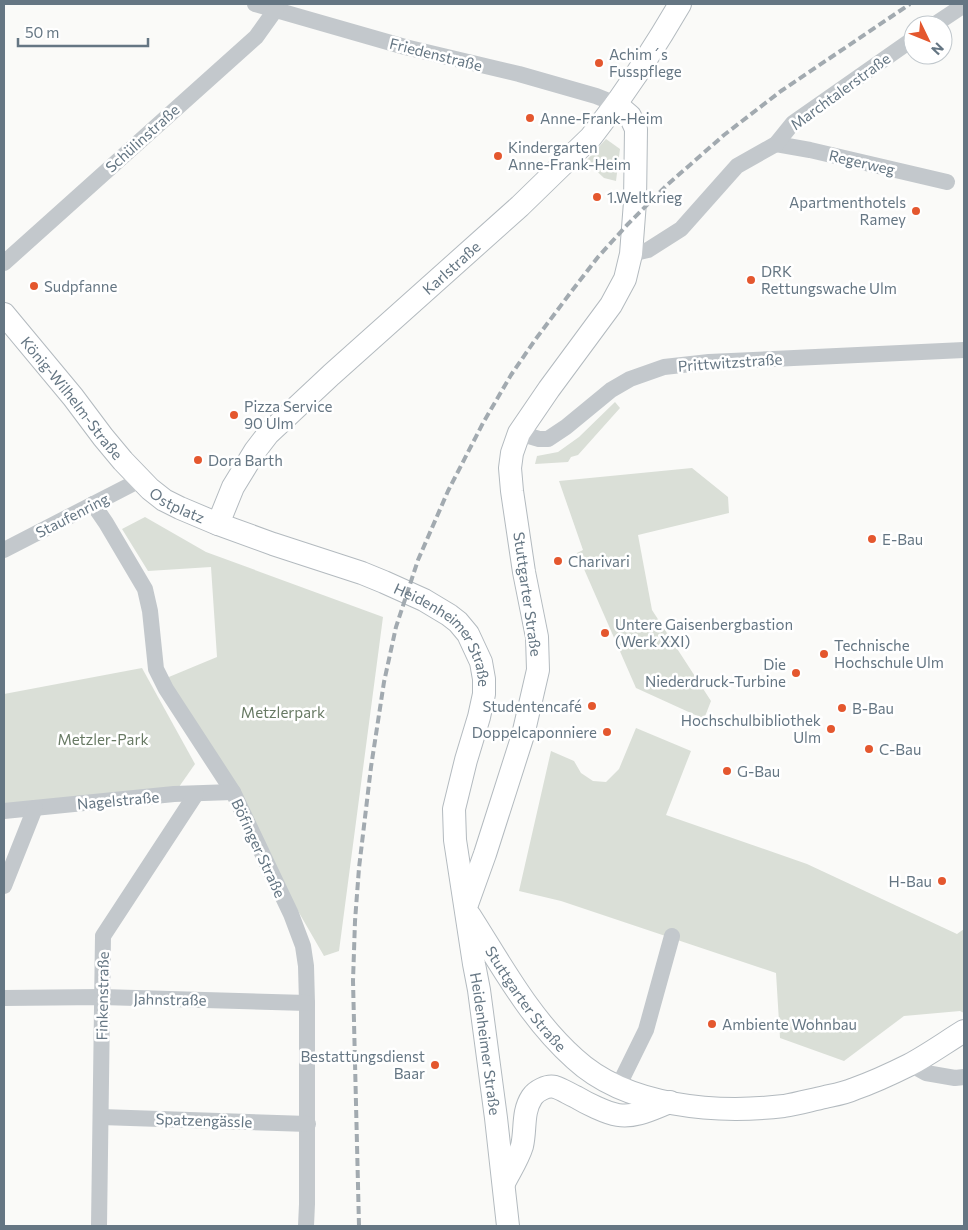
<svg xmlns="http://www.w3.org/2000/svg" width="968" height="1230" viewBox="0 0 968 1230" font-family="Commissioner,sans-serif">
	<rect width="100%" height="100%" fill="#fafaf8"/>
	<g fill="#dadfd7">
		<path d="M606 139 620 149 616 181 604 178 586 161Z"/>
		<path d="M615 402 620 408 578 455 571 457 568 462 535 464 537 456 558 452 579 437Z"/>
		<path d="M692 468 728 497 729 513 638 535 652 610 711 701 704 719 636 688 577 553 583 550 559 481Z"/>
		<path d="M145 517 206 552 383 617 339 951 324 956 164 679 217 657 211 567 148 571 122 529Z"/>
		<path d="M142 668 195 764 174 794 4 811V694Z"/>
		<path d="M636 728 691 751 666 815 807 864 957 934 964 929V1013L960 1011 904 1016 844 1061 780 1038 776 973 561 901 519 891 551 751 574 761 581 773 593 781 606 782 619 769Z"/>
	</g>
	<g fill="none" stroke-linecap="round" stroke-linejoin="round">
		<defs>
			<g id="secondary">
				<path id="s1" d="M4 314 73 397 103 437 123 461 150 489 164 500 180 508 218 524 273 544 362 573 384 582 424 600 449 615 458 622 468 634 481 662 484 679V694L479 717 466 760 454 809 455 840 474 964 479 990 496 1118 508 1226"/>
				<path id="s2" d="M218 524 233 487 255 451 268 434 331 375 520 206 591 137 616 104 636 75 662 34 680 4"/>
				<path d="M466 907 485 854 523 735 538 670 537 637 524 572 512 491 510 468 512 453 519 433 549 389 611 305 625 279 631 254 635 202 636 129 630 116 616 104"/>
				<path id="s3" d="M470 916C502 966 530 1019 575 1059 627 1107 716 1114 784 1106 797 1104 811 1100 825 1097 834 1095 845 1093 854 1089 871 1083 893 1073 909 1065 928 1055 946 1042 964 1031"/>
				<path d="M504 1183C510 1171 518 1159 522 1146 526 1129 522 1112 532 1097 536 1091 547 1085 555 1087 562 1089 569 1094 576 1097 586 1103 606 1113 618 1115 636 1118 654 1108 670 1102"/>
			</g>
		</defs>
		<use href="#secondary" stroke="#b3babf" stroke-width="24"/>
		<g stroke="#c3c8cc" stroke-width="16">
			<path d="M255 4 405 47 519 74 596 96 616 104"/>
			<path d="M934 25 964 5"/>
			<path d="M776 144 810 150 947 182"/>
			<path d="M631 254 648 250 681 229 737 166 776 144 793 123 913 39"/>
			<path d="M4 263 256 37 276 9"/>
			<path d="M519 433 539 439H548L566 427 611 390 630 379 664 367 709 362 964 350"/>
			<path d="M93 504 106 523 145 589 150 611 156 669 166 689 233 792 291 914 303 946 306 966 307 1003V1204L306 1226"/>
			<path d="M4 550 140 480"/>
			<path d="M4 811 174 794 233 792"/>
			<path d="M4 886 35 808"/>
			<path d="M4 998 102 997 307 1003"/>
			<path d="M910 1064 926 1073 955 1078 964 1077"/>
			<path d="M618 1087 646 1030 672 936"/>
			<path d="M101 1117 308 1124"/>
			<path d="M99 1226 103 936 196 794"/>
		</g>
		<use href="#secondary" stroke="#fff" stroke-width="22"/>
		<path stroke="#a2aab0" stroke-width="4" stroke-dasharray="8 4" stroke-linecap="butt" d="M359 1226 353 981 355 921 359 868 371 767 384 682 396 627 418 560 448 491 483 423 511 375 535 340 571 292 598 257 627 225 667 185 724 135 781 91 910 4"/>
	</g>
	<g fill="#e4572e" stroke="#fff" stroke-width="2">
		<circle cx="599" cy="63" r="5"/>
		<circle cx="530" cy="118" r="5"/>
		<circle cx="498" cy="156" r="5"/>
		<circle cx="597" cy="197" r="5"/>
		<circle cx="916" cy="211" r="5"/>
		<circle cx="751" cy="280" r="5"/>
		<circle cx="34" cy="286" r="5"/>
		<circle cx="234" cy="415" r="5"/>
		<circle cx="198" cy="460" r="5"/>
		<circle cx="872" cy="539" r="5"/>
		<circle cx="558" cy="561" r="5"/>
		<circle cx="605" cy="633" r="5"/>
		<circle cx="824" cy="654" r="5"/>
		<circle cx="796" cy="673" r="5"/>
		<circle cx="592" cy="706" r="5"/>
		<circle cx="842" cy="708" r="5"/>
		<circle cx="831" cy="729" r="5"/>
		<circle cx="607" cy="732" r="5"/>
		<circle cx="869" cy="749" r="5"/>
		<circle cx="727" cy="771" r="5"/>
		<circle cx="942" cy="881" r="5"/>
		<circle cx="712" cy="1024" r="5"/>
		<circle cx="435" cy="1065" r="5"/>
	</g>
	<g text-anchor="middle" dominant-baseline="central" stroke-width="5" stroke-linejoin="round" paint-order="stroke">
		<g font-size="15" fill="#657683" stroke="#fff">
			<text transform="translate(436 54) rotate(14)">Friedenstraße</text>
			<text transform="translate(840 91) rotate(-36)">Marchtalerstraße</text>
			<text transform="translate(142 138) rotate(-42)">Schülinstraße</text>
			<text transform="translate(862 162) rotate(13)">Regerweg</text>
			<text stroke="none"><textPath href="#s2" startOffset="351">Karlstraße</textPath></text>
			<text transform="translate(730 362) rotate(-4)">Prittwitzstraße</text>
			<text stroke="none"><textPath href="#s1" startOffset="108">König-Wilhelm-Straße</textPath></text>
			<text stroke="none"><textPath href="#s1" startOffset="260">Ostplatz</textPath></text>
			<text transform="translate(72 515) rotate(-27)">Staufenring</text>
			<text transform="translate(528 594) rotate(82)">Stuttgarter Straße</text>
			<text stroke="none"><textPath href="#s1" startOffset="565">Heidenheimer Straße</textPath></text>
			<text transform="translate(118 800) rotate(-5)">Nagelstraße</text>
			<text transform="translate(259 848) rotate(65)">Böfinger Straße</text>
			<text transform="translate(102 996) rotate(-89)">Finkenstraße</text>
			<text stroke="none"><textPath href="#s3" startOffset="100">Stuttgarter Straße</textPath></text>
			<text transform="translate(170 999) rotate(1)">Jahnstraße</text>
			<text stroke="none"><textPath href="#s1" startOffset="1000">Heidenheimer Straße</textPath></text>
			<text transform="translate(204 1120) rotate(2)">Spatzengässle</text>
		</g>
		<g font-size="15" fill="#657683" stroke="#fff" text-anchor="start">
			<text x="609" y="54">Achim´s<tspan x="609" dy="17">Fusspflege</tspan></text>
			<text x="540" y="118">Anne-Frank-Heim</text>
			<text x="508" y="147">Kindergarten<tspan x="508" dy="17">Anne-Frank-Heim</tspan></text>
			<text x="607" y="197">1.Weltkrieg</text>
			<text x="906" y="202" text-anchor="end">Apartmenthotels<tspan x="906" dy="17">Ramey</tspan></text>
			<text x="761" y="271">DRK<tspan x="761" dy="17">Rettungswache Ulm</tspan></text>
			<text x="44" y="286">Sudpfanne</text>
			<text x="244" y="406">Pizza Service<tspan x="244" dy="17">90 Ulm</tspan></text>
			<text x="208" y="460">Dora Barth</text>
			<text x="882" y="539">E-Bau</text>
			<text x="568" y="561">Charivari</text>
			<text x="615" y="624">Untere Gaisenbergbastion<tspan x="615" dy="17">(Werk XXI)</tspan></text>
			<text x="834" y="645">Technische<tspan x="834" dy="17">Hochschule Ulm</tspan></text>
			<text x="786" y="664" text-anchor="end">Die<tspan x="786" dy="17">Niederdruck-Turbine</tspan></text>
			<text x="582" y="706" text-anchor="end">Studentencafé</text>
			<text x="852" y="708">B-Bau</text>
			<text x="821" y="720" text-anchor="end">Hochschulbibliothek<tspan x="821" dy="17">Ulm</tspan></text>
			<text x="597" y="732" text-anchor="end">Doppelcaponniere</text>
			<text x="879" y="749">C-Bau</text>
			<text x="737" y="771">G-Bau</text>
			<text x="932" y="881" text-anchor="end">H-Bau</text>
			<text x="722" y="1024">Ambiente Wohnbau</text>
			<text x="425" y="1056" text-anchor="end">Bestattungsdienst<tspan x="425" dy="17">Baar</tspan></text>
		</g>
		<g font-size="15" fill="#687a64" stroke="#fff">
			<text x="283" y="712">Metzlerpark</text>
			<text x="103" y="739">Metzler-Park</text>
		</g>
	</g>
	<rect width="968" height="1230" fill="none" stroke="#657683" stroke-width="10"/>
	<g transform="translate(928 40) rotate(133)"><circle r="24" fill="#ffffff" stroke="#c1c8cd"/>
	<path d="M0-4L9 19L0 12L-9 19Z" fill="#e4572e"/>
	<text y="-8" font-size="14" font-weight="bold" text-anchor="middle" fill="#657683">N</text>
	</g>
	<path d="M18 38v8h130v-8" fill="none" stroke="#657683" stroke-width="2.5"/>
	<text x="25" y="38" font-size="15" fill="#657683" stroke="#ffffff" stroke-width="4" paint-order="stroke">50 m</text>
</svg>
